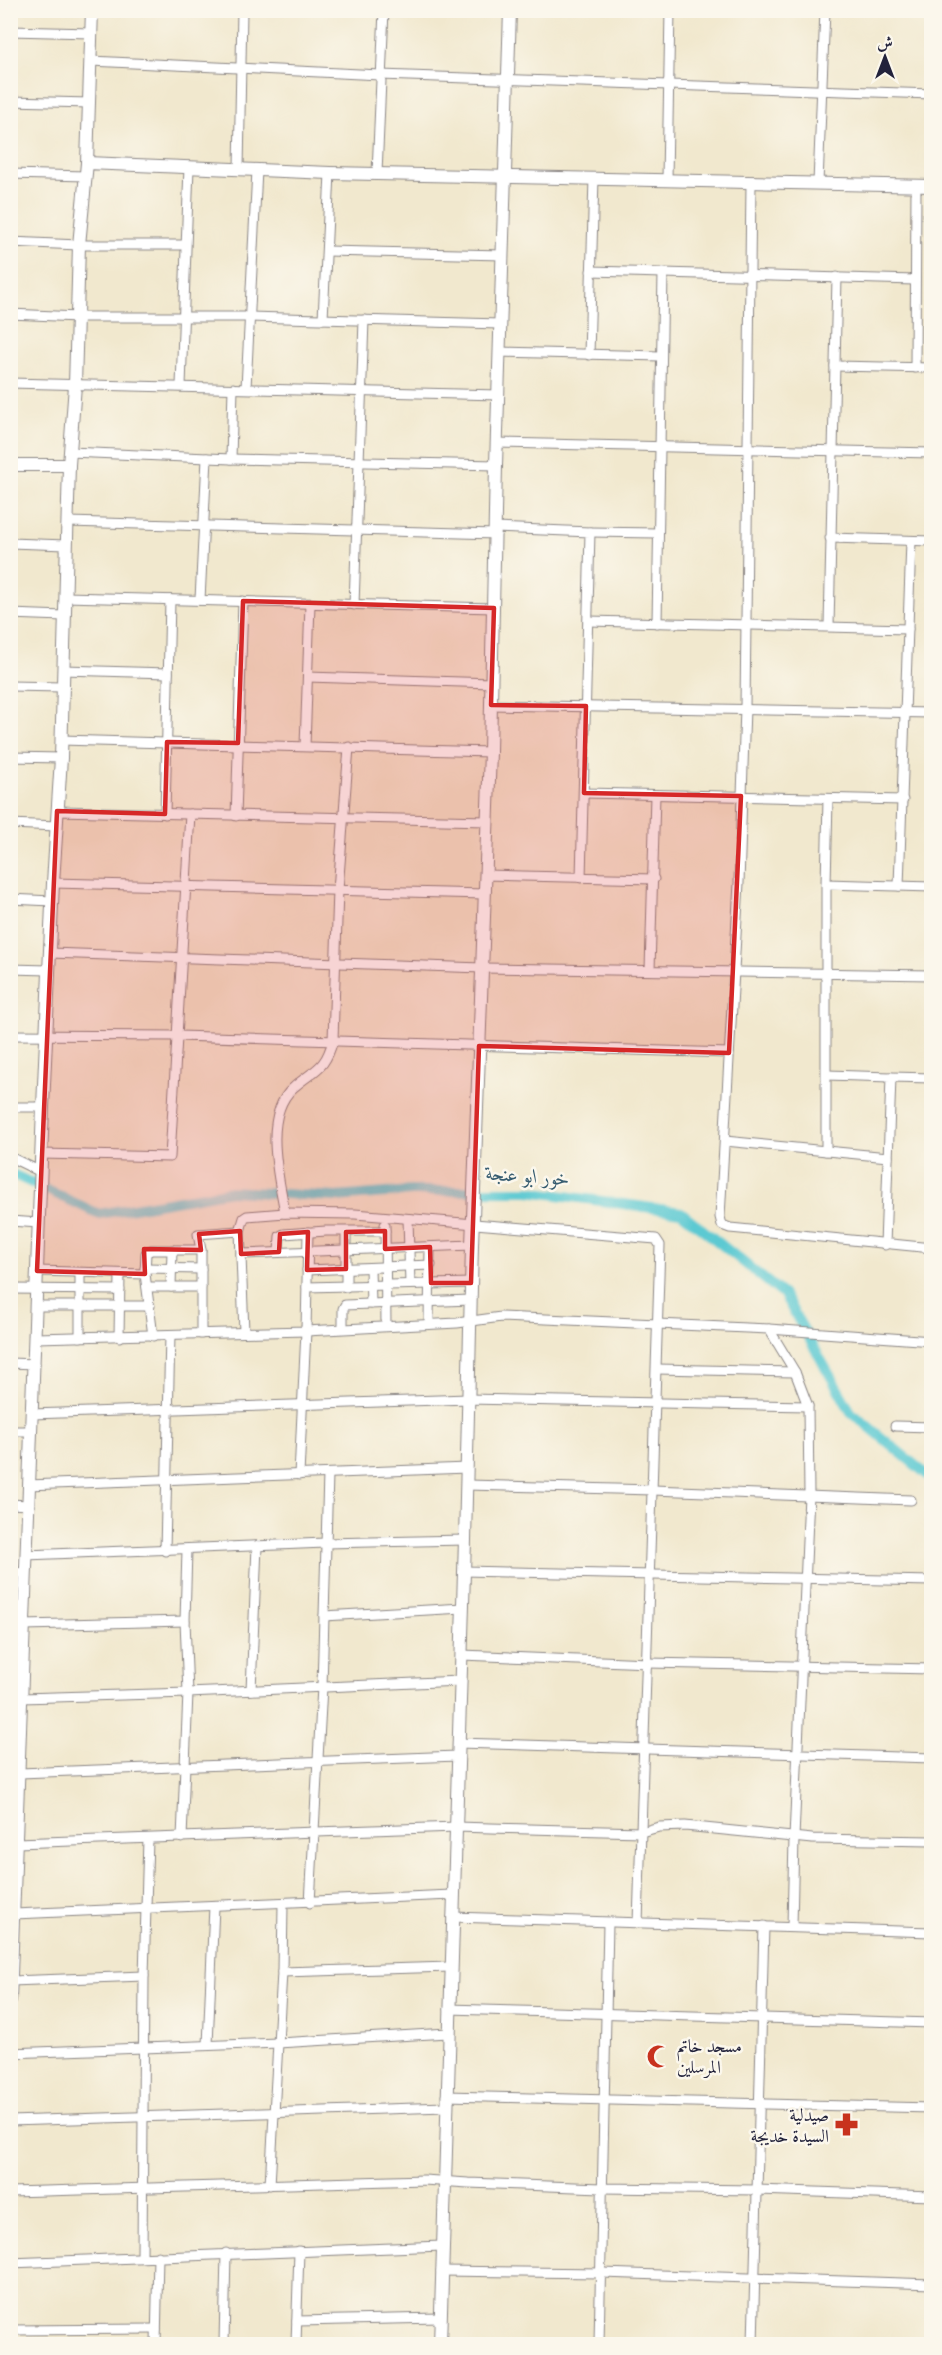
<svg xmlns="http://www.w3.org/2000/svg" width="942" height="2355" viewBox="0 0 942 2355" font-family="'IM FELL French Canon',Amiri,serif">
	<rect width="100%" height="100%" fill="#fbf7ec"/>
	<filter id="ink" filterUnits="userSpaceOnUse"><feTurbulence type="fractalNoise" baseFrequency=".0167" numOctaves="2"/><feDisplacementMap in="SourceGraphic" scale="12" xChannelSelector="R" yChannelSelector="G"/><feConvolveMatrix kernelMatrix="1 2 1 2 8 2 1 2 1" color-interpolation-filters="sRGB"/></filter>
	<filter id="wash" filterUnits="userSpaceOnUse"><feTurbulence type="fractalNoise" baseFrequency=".008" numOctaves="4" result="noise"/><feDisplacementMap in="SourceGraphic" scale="24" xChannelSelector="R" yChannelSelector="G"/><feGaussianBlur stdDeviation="1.35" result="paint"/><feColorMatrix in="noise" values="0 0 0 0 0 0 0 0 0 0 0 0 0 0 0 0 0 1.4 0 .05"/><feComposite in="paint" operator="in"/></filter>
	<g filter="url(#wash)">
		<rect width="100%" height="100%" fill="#f1e8ce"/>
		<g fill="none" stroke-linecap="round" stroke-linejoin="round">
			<path stroke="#5cc9d2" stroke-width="10" d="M10 1173 99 1214 231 1191 336 1197 411 1191H529L681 1212 784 1295 851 1412 932 1479"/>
		</g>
	</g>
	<g filter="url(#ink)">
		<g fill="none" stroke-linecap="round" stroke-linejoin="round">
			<defs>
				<g id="minor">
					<path d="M10 31 91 33"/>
					<path d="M91 61 380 75 932 94"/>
					<path d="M10 101 90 103"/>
					<path d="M239 169 242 10"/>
					<path d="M377 173 384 10"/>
					<path d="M10 174 86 176"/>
					<path d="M667 179 670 10"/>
					<path d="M751 183 745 708 739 883 720 1217 722 1225 730 1228 932 1248"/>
					<path d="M818 183 825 10"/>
					<path d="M10 242 79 245H185"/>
					<path d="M327 251 503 255"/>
					<path d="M591 271 915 280"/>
					<path d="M10 314 78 317H249L500 324"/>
					<path d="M323 319 330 173"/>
					<path d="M499 352 660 356"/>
					<path d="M589 355 594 178"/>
					<path d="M835 366 932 368"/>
					<path d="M915 368 916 186"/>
					<path d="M10 383 499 395"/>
					<path d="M181 386 189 167"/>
					<path d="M246 388 257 170"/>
					<path d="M497 443 932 453"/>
					<path d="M70 452 231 459 496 465"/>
					<path d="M231 459 233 388"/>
					<path d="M68 522 496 534"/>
					<path d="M496 528 590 532 581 878"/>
					<path d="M590 532 658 533"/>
					<path d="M830 538 932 541"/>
					<path d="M10 543 66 545"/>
					<path d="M65 597 494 608"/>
					<path d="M200 600 207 458"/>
					<path d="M354 605 364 320"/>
					<path d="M10 614 64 616"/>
					<path d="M589 621 908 629"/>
					<path d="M657 623 663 273"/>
					<path d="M829 626 837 277"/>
					<path d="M63 670 168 673"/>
					<path d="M308 677 492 683"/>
					<path d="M10 686 62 687"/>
					<path d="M491 705 932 713"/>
					<path d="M61 740 490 752"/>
					<path d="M305 746 310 604"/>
					<path d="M10 757 61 758"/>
					<path d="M584 793 903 800"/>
					<path d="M57 811 487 821"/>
					<path d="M165 814 170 600"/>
					<path d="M236 816 243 601"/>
					<path d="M10 824 57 826"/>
					<path d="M485 875 654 879"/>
					<path d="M53 883 485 894"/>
					<path d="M826 884 932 887"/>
					<path d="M899 886 911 541"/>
					<path d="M10 899 52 901"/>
					<path d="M50 953 482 968 932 975"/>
					<path d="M10 969 49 970"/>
					<path d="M650 970 655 795"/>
					<path d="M10 1035 178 1036 729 1053"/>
					<path d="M827 1075 891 1077 885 1245"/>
					<path d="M891 1077 932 1078"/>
					<path d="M10 1107H43"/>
					<path d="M725 1141 888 1157"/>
					<path d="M826 1151V884L828 799"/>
					<path d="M42 1154 170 1157 190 814"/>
					<path d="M10 1157 41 1172"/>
					<path d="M285 1213C279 1177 262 1116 293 1088 314 1069 325 1071 333 1040L338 890 349 747"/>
					<path d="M408 1219 410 1284"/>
					<path d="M10 1221 39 1223"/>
					<path d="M385 1225 386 1326"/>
					<path d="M279 1252 280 1236 284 1234 326 1231H385"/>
					<path d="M241 1254 472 1245"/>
					<path d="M145 1268 201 1269"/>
					<path d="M370 1268 371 1304"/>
					<path d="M307 1270 431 1265"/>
					<path d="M37 1271 145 1274"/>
					<path d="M80 1273V1337"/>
					<path d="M147 1287H201"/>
					<path d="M171 1287 172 1250"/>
					<path d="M307 1287 471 1283"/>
					<path d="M346 1287V1232"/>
					<path d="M10 1289 120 1290"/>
					<path d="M36 1306H150"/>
					<path d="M429 1323 430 1247"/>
					<path d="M343 1328V1309L345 1305 470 1300"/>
					<path d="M769 1329 795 1372 808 1406 809 1495 794 1838 792 1927"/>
					<path d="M244 1332 240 1231 244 1218 247 1216 285 1213 355 1214 656 1239 660 1245 638 1923"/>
					<path d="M201 1334V1250L198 1234 240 1231"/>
					<path d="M153 1336 145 1274 146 1253 151 1250H201"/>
					<path d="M119 1337 120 1274"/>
					<path d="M36 1338 306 1331 457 1323 501 1317 769 1329 932 1341"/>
					<path d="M10 1363 35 1364"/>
					<path d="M657 1369 795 1372"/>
					<path d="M32 1414 468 1399 808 1406"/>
					<path d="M895 1426 932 1427"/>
					<path d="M10 1431H32"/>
					<path d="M299 1475 306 1331 308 1232"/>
					<path d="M28 1485 467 1468"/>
					<path d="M467 1485 653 1490 911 1500"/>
					<path d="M10 1504 28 1505"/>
					<path d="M165 1551 170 1335"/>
					<path d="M26 1555 325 1543 465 1540"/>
					<path d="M464 1571 932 1581"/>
					<path d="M10 1572 25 1573"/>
					<path d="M324 1616 463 1608"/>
					<path d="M24 1625 185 1621"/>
					<path d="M10 1641H23"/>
					<path d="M462 1655 648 1663 932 1669"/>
					<path d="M251 1690 257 1546"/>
					<path d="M22 1698 188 1693 460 1681"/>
					<path d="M458 1743 932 1758"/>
					<path d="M20 1773 457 1756"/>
					<path d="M182 1838 188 1693 185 1621 187 1550"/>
					<path d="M17 1843 456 1827 641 1832 659 1827 685 1826 812 1839 932 1841"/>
					<path d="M310 1903 322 1687 328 1474"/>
					<path d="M14 1914 452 1895"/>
					<path d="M452 1917 932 1932"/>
					<path d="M282 1972 450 1967"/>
					<path d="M11 1981 144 1976"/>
					<path d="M449 2009 932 2023"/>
					<path d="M208 2045 214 1906"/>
					<path d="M10 2053 278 2043 448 2033"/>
					<path d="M446 2096 932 2108"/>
					<path d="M10 2121 446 2107"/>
					<path d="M270 2185 282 1972 283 1904"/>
					<path d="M10 2192 424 2180 468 2183 602 2188 757 2190 932 2196"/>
					<path d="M142 2257 144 1976 148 1839"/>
					<path d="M10 2263 442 2246"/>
					<path d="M441 2271 602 2273 932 2284"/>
					<path d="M297 2321 440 2318"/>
					<path d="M10 2330 156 2329"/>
					<path d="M156 2344 158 2256"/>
					<path d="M224 2344 226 2253"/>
					<path d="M296 2344 299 2251"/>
					<path d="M599 2344 608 1923"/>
					<path d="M753 2344 764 1926"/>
				</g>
				<g id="tertiary">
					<path d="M87 163 92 10"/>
					<path d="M10 465H69L75 385 79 245 87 163 330 173 932 186"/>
					<path d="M10 2001 43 1107 53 883 61 758 69 465"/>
					<path d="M440 2344 465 1540 472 1245 490 752 496 465 510 10"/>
				</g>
			</defs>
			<use href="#minor" stroke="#8a8584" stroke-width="11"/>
			<use href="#tertiary" stroke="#8a8584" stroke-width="14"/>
			<use href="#minor" stroke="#fff" stroke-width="9"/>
			<use href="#tertiary" stroke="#fff" stroke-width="12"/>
		</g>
	</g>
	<path fill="#d62828" fill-opacity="0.2" stroke="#d62828" stroke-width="4.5" stroke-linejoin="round" d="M243 601 494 608 491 705 586 706 584 793 741 796 729 1053 479 1046 471 1283H431L430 1247 385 1249V1231L346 1232V1269L307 1270 308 1232 280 1234 279 1252 241 1254 240 1231 199 1234 201 1250 144 1249 145 1274 37 1271 57 811 165 814 167 742 238 743Z"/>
	<defs>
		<symbol id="mosque-bare" viewBox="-9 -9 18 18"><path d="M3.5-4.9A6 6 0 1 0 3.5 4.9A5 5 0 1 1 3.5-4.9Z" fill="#c8321e" stroke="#fbf7ec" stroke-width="2.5" paint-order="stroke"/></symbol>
		<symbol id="pharmacy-bare" viewBox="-9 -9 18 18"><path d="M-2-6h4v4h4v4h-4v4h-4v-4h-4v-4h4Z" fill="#c8321e" stroke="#fbf7ec" stroke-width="2.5" paint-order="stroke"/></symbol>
	</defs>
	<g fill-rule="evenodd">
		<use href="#mosque-bare" x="642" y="2040" width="33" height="33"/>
		<use href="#pharmacy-bare" x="830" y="2108" width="33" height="33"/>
	</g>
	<g text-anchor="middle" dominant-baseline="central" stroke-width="5" stroke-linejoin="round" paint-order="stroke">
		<g font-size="18" fill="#22223b" stroke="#fbf7ec" text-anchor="start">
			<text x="677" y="2046">مسجد خاتم<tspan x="677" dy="21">المرسلين</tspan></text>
			<text x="829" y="2115" text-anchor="end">صيدلية<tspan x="829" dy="21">السيدة خديجة</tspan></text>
		</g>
		<g font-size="20" font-style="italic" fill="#365c70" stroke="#fbf7ec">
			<text transform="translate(528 1176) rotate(4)">خور ابو عنجة</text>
		</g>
	</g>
	<rect width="942" height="2355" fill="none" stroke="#fbf7ec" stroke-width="36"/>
	<g transform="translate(885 57)" stroke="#fbf7ec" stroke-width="4.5" paint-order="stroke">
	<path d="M0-4.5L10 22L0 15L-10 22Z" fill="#22223b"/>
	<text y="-9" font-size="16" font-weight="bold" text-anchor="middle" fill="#22223b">ش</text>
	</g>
</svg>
